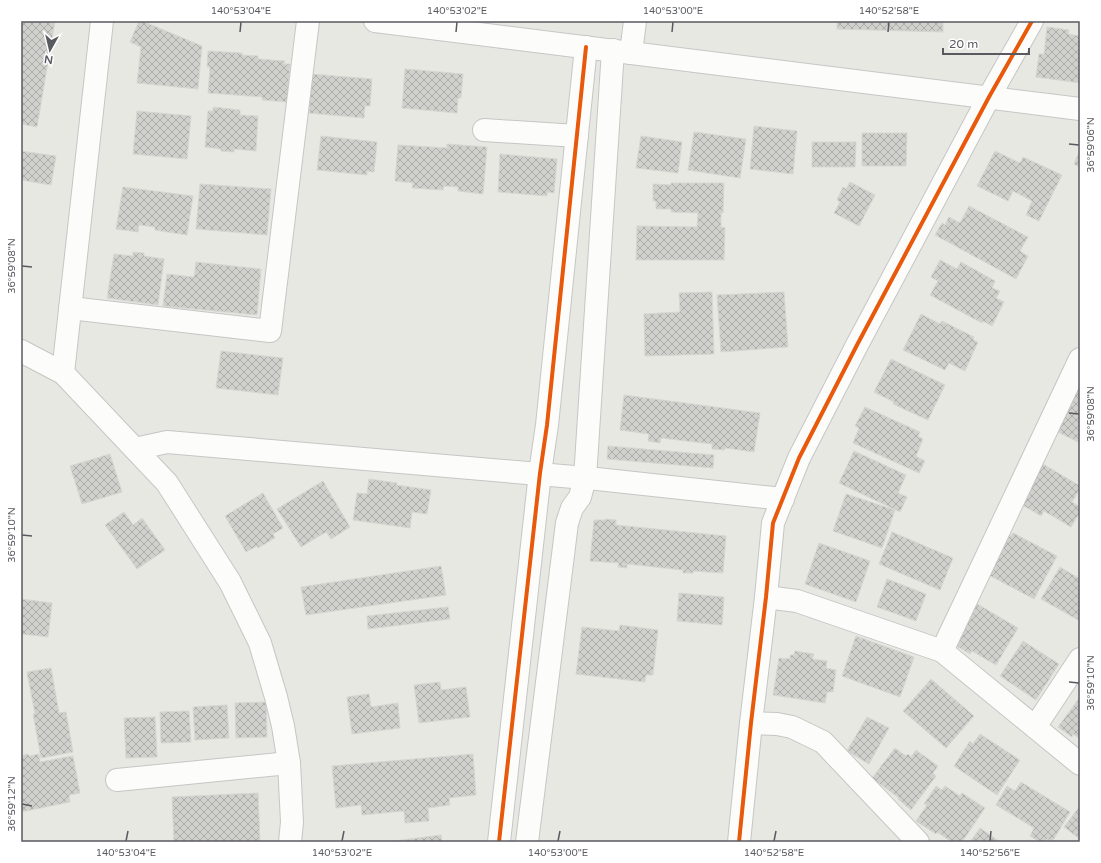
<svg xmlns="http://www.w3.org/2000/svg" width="1101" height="863" viewBox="0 0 1101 863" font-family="'Varela Round',sans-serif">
	<defs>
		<pattern id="building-cross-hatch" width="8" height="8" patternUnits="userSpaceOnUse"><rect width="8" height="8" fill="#d0d0cc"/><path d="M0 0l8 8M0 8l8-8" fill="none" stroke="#acaca9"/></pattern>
	</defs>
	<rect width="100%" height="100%" fill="#e8e8e3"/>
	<g fill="url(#building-cross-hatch)" stroke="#d7d7d2">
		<path d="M21 21H55L37 127 21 124Z"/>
		<path d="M139 21H142L202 46 198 89 137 83 141 47 130 42Z"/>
		<path d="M837 21H943V32L837 29Z"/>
		<path d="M1047 27 1069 30 1068 34 1080 36V83L1036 77 1039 54H1044Z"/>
		<path d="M208 51 242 53V55L258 56V59L285 61 284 64H290L287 102 262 100V97L208 93 210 67H207Z"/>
		<path d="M405 69 463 74 461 98H458L457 113 402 108Z"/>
		<path d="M312 74 372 79 370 106H365L364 118 309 113Z"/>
		<path d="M213 107 240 110V115L258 116 256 151 234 149V152L221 151V149L205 147 208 111H213Z"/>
		<path d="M137 111 191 116 187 159 133 154Z"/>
		<path d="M754 126 797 131 793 174 750 169Z"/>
		<path d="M694 132 746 139 740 178 688 170Z"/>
		<path d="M862 133H907L906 166H862Z"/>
		<path d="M321 136 377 142 374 172 367 171V175L317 170Z"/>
		<path d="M641 136 682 142 678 173 636 168Z"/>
		<path d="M812 142H856L855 167H812Z"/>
		<path d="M447 144 487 147 483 194 458 191V187L444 186 443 190 412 188 413 183 395 181 398 145 447 148Z"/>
		<path d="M1080 150V167L1074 164Z"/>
		<path d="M21 151 56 156 51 185 21 180Z"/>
		<path d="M995 151 1020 163 1023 157 1062 175 1039 221 1026 215 1032 201 1013 191 1008 201 977 186Z"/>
		<path d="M500 154 557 159 554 193 547 192V196L498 192Z"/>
		<path d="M850 182 875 195 859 226 834 213 840 202 837 200 843 187 846 189Z"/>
		<path d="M671 183H724L723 213H721V227L725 228 724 260H636L637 226 697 227 698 213 671 212V209H656V201H653V184L671 185Z"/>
		<path d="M200 184 271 189 267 235 196 229Z"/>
		<path d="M123 187 193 196 187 235 155 230V227L139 225 138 232 116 229Z"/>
		<path d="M969 206 1028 237 1020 251 1028 256 1016 279 935 235 942 223 945 225 949 217 960 223Z"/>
		<path d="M133 252 144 253V256L164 259 158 305 107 298 114 254 133 256Z"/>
		<path d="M940 260 957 269 961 262 995 281 992 288 1000 291 996 298 1004 302 992 326 983 321 982 323 930 295 938 281 931 277Z"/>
		<path d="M196 262 261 269 257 315 163 306 167 274 194 277Z"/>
		<path d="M712 292 714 354 645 356 644 314 680 312 679 293Z"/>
		<path d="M784 292 788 347 721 352 717 295Z"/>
		<path d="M921 314 940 324 942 321 974 337 973 340 978 342 965 371 949 363 945 370 903 350Z"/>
		<path d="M221 351 283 358 278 395 216 388Z"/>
		<path d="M891 359 945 385 928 420 893 404 894 402 874 392Z"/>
		<path d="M1077 389 1080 390V443L1056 431Z"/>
		<path d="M624 395 760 413 754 452 726 448 724 450 712 449V444L661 438 660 443 648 441 649 434 620 430Z"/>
		<path d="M865 407 920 432 918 436 923 439 916 456 925 461 919 473 853 443 859 428 855 426Z"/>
		<path d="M608 446 714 455 713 468 607 459Z"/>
		<path d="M854 451 906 475 898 493 907 497 900 512 839 483Z"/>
		<path d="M110 454 122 492 82 504 70 466Z"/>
		<path d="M1043 464 1080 486V489L1072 502 1080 507V512L1071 527 1044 511 1041 516 1019 503Z"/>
		<path d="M369 479 397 483 396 485 431 490 427 514 412 512 410 528 353 520 357 493 367 494Z"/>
		<path d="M323 481 350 527 331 539 326 532 301 547 277 509Z"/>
		<path d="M263 493 283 528 273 534 275 538 258 548 257 546 246 552 225 516Z"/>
		<path d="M846 494 895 510 882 548 833 531Z"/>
		<path d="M124 512 133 525 142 518 165 550 137 569 105 525Z"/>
		<path d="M605 519 616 520V525L726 536 723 573 693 571V573H683V570L627 564V568L618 567 619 563 590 561 594 520H605Z"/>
		<path d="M892 532 953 558 940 590 879 564Z"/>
		<path d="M1004 532 1011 536 1013 533 1057 556 1034 599 983 572Z"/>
		<path d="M819 543 870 561 856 602 805 584Z"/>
		<path d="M441 566 446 595 306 615 301 587Z"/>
		<path d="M1060 567 1080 579V617L1078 620 1041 599Z"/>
		<path d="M887 579 926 594 916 621 877 607Z"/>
		<path d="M679 593 724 597 722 625 677 621Z"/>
		<path d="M21 599 52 603 48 637 21 634Z"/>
		<path d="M974 602 1018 628 996 665 972 651 970 654 950 642Z"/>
		<path d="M448 607 450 619 368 629 367 616Z"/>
		<path d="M620 625 658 630 653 675H646L645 682 576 674 582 627 619 631Z"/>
		<path d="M856 636 914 657 900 697 842 676Z"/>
		<path d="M1023 641 1059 664 1036 700 1000 676Z"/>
		<path d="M795 651 814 654 812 659 827 661 826 668 836 670 833 692H827L825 703 773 695 779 658 790 659V655H794Z"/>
		<path d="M51 668 59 713 66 712 73 752 41 758 33 714H35L27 672Z"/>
		<path d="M931 679 974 716 946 748 903 711Z"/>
		<path d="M440 682 441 690 466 687 470 717 419 723 414 685Z"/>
		<path d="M369 694 371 707 398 703 400 728 352 734 347 697Z"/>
		<path d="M1080 697V739L1073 734 1072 737 1058 727Z"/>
		<path d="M266 702 267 737 236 738 235 703Z"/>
		<path d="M227 705 229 738 195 740 193 707Z"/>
		<path d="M189 711 191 742 161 743 160 712Z"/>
		<path d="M155 717 157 757 126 758 124 718Z"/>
		<path d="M867 717 889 728 869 764 847 751Z"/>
		<path d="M980 734 1020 760 997 795 954 766 970 741 973 744Z"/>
		<path d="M895 748 906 756 908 754 911 757 916 750 938 766 933 773 936 776 911 810 898 799 899 798 872 778Z"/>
		<path d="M28 754 29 756 39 754 40 762 73 756 80 793 69 795 70 802 21 812V756Z"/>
		<path d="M473 754 476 795 449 798 450 805 428 808 429 821 405 823 404 811 362 815 361 805 336 808 332 766Z"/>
		<path d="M1021 782 1070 812 1052 842 1047 839 1045 842H1040L1030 836 1034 828 996 805 1007 786 1015 791Z"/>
		<path d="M936 786 942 790 945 786 960 796 962 793 985 808 962 842H952L937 832 936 834 916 821 927 805 924 804Z"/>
		<path d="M258 793 260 842H174L172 797Z"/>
		<path d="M1080 806V839L1064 827Z"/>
		<path d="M980 828 1000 842H970Z"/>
		<path d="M441 835 442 842H386Z"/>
	</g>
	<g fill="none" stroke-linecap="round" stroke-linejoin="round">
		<defs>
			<g id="street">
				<path d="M375 21 1080 109"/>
				<path d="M631 53 635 21"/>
				<path d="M484 130 577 136"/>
				<path d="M70 308 270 331 308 21"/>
				<path d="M21 351 63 373 167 483 230 582 260 643 276 697 283 726 289 763 292 822 290 842"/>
				<path d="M63 373 102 21"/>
				<path d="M135 449 167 442 597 479 783 499"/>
				<path d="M766 597 797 601 942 651 1080 764"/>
				<path d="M942 651 1080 359"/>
				<path d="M751 723 777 724 792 727 823 742 918 842"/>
				<path d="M1035 727 1080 659"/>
				<path d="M117 780 289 763"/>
				<path d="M499 842 540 473 547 425 586 47"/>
				<path d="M527 842 567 523 572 508 580 497 585 478 613 50"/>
				<path d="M739 842 751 723 766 597 773 523 799 458 857 345 989 97 1032 21"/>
			</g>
		</defs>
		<use href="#street" stroke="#c5c6c5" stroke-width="24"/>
		<use href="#street" stroke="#fcfcfb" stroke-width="22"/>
		<defs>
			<g id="cycleway">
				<path d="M499 842 540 473 547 425 586 47"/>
				<path d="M739 842 751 723 766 597 773 523 799 458 857 345 989 97 1032 21"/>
			</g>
		</defs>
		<use href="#cycleway" stroke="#fff" stroke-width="6"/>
		<use href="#cycleway" stroke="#e8590c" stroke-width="4"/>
	</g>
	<path fill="none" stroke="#585a60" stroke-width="1.5" d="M240 32 241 22M456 32 457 22M672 32 673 22M888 32 889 22M1069 144 1079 145M22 266 32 267M1069 413 1079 414M22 535 32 536M1069 682 1079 683M22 804 32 806M126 841 128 831M342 841 344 831M558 841 560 831M774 841 776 831M990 841 991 831"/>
	<rect width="1101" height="863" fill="none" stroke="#ffffff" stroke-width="44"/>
	<g transform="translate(50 50) rotate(188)" stroke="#ffffff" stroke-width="3" paint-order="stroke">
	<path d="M0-3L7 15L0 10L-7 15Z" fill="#585a60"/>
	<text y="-6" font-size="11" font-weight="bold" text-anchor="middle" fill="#585a60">N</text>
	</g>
	<path d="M943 48v6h86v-6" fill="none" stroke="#585a60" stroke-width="2"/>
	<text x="949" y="48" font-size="12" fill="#585a60" stroke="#ffffff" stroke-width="3" paint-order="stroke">20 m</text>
	<rect x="22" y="22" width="1057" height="819" fill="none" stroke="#585a60" stroke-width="1.5"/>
	<g font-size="10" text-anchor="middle" fill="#585a60">
		<text x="241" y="14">140°53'04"E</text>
		<text x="457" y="14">140°53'02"E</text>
		<text x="673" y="14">140°53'00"E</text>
		<text x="889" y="14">140°52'58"E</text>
		<text transform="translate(1090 145) rotate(-90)" y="4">36°59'06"N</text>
		<text transform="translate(11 266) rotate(-90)" y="4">36°59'08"N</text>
		<text transform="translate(1090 414) rotate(-90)" y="4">36°59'08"N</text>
		<text transform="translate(11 535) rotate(-90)" y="4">36°59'10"N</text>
		<text transform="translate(1090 683) rotate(-90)" y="4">36°59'10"N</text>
		<text transform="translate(11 804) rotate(-90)" y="4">36°59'12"N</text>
		<text x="126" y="856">140°53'04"E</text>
		<text x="342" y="856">140°53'02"E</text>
		<text x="558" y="856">140°53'00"E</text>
		<text x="774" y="856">140°52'58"E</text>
		<text x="990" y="856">140°52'56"E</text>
	</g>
</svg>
